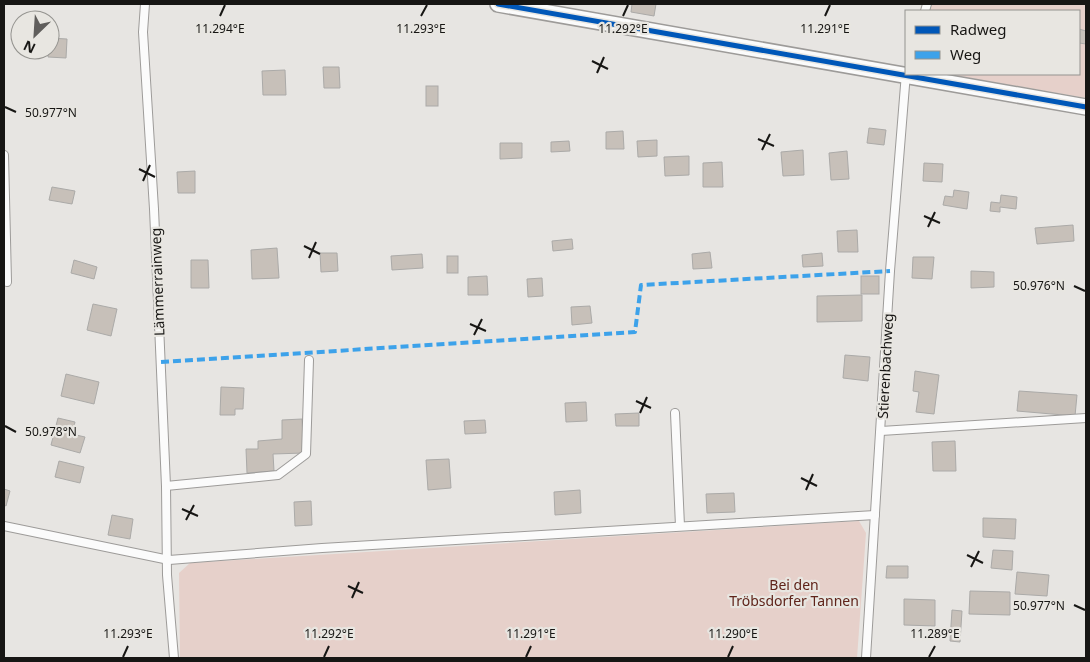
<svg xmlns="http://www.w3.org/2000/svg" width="1090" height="662" viewBox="0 0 1090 662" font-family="'Noto Sans',sans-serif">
	<rect width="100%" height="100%" fill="#e7e5e2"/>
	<g fill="#e6d0ca">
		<path d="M931 4H1086V98L948 74H1079V11H930Z"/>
		<path d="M859 521 866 533 857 658H180L179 573 190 563Z"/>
	</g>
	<g fill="#c7c0b9" stroke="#abaaa8">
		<path d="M632 4H656L654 16 631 12Z"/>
		<path d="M1079 29 1086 31V44L1079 43Z"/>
		<path d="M50 38 67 39 66 58 48 57Z"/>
		<path d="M323 67H339L340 88H324Z"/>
		<path d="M285 70 286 95H263L262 71Z"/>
		<rect x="426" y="86" width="12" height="20"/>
		<path d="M869 128 886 130 884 145 867 143Z"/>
		<path d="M623 131 624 149H606V132Z"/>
		<path d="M657 140V156L638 157 637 141Z"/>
		<path d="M569 141 570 151 551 152V142Z"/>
		<path d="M500 143H522V158L500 159Z"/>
		<path d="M803 150 804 175 783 176 781 152Z"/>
		<path d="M847 151 849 179 831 180 829 153Z"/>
		<path d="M689 156V175L665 176 664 157Z"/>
		<path d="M722 162 723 187H703V163Z"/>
		<path d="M924 163 943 164 942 182 923 181Z"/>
		<path d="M195 171V193H178L177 172Z"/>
		<path d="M52 187 75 191 72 204 49 200Z"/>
		<path d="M954 190 969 192 967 209 943 205 945 196 953 197Z"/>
		<path d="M1001 195 1017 197 1016 209 1000 207V212L990 211 991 202 1000 203Z"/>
		<path d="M1073 225 1074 241 1037 244 1035 228Z"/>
		<path d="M857 230 858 252H838L837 231Z"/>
		<path d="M572 239 573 249 553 251 552 241Z"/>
		<path d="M277 248 279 278 252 279 251 250Z"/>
		<path d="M710 252 712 268 693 269 692 254Z"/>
		<path d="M320 253H337L338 271 321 272Z"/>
		<path d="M822 253 823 266 803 267 802 255Z"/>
		<path d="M422 254 423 268 392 270 391 256Z"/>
		<rect x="447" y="256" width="11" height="17"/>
		<path d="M913 257H934L932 279 912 278Z"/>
		<path d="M74 260 97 267 94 279 71 273Z"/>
		<path d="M191 260H208L209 288H191Z"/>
		<path d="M971 271 994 272V287L971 288Z"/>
		<path d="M487 276 488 295H468V277Z"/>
		<rect x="861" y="276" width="18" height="18"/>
		<path d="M542 278 543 296 528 297 527 279Z"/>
		<path d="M862 295V321L817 322V296Z"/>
		<path d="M93 304 117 309 111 336 87 330Z"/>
		<path d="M590 306 592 323 572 325 571 307Z"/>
		<path d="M845 355 870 357 868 381 843 378Z"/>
		<path d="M915 371 939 375 934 414 916 412 919 392 913 391Z"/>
		<path d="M66 374 99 382 94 404 61 396Z"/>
		<path d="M221 387 244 388 243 409H235V415H220Z"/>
		<path d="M1019 391 1077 395 1075 416 1017 411Z"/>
		<path d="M586 402 587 421 566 422 565 403Z"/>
		<path d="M639 413V426H616L615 414Z"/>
		<path d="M58 418 75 422 72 434 85 437 80 453 51 445Z"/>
		<path d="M302 419 304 453 273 454 274 471 247 473 246 449H258V441L282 439V420Z"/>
		<path d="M485 420 486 433 465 434 464 421Z"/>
		<path d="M955 441 956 471H933L932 442Z"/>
		<path d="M449 459 451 488 428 490 426 460Z"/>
		<path d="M59 461 84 467 80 483 55 477Z"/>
		<path d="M4 489 10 491 6 506 4 505Z"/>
		<path d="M580 490 581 513 555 515 554 492Z"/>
		<path d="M734 493 735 512 707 513 706 494Z"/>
		<path d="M311 501 312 525 295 526 294 502Z"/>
		<path d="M112 515 133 519 130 539 108 535Z"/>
		<path d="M983 518 1016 519 1015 539 983 537Z"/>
		<path d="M993 550 1013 551 1012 570 991 568Z"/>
		<path d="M887 566H908V578H886Z"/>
		<path d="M1017 572 1049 575 1047 596 1015 594Z"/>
		<path d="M970 591 1010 592V615L969 614Z"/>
		<path d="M904 599 935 600V626L904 625Z"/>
		<path d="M952 610 962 611 960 642 950 641Z"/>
	</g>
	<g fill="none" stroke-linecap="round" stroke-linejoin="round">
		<defs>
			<g id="service">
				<path d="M145 4 143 32 154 209 166 486 167 575 174 658"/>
				<path d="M925 11 927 4"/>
				<path d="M4 155 7 282"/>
				<path d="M675 413 680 526"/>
				<path d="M881 431 1086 418"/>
				<path d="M166 486 278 475 306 454 309 360"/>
				<path d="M4 526 169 560 322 548 875 515"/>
				<path d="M866 658 890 271 906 73"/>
			</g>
			<path id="minor" d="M498 4 1086 107"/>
		</defs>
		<use href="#service" stroke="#9d9b99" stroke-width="10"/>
		<use href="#minor" stroke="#9d9b99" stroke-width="18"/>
		<use href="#service" stroke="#fbfbfb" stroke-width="8"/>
		<use href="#minor" stroke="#fbfbfb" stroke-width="15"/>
		<path stroke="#3da2ea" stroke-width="4" stroke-dasharray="8 4" stroke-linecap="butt" d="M161 362 635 332 641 285 890 271"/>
		<defs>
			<path id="cycleway" d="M498 4 1086 107"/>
		</defs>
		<use href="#cycleway" stroke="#e8e6e1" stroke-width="8"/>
		<use href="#cycleway" stroke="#0057b8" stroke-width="5"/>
	</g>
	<path fill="none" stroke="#171614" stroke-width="2" d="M220 16 225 5M421 16 427 5M623 16 628 5M825 16 830 5M592 61 608 69M597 73 604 57M5 107 16 112M758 139 774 146M762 150 770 134M139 169 155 177M143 181 150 165M924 216 940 223M928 227 935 212M304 246 320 254M309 258 316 242M1074 286 1085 291M470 324 486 331M474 335 482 319M636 401 651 408M640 413 647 397M5 426 16 432M801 478 817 486M806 490 813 474M182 509 198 516M186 520 194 505M967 555 983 563M971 567 979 551M348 586 363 593M352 598 359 582M1074 605 1085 610M123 657 128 646M324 657 329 646M526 657 531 646M728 657 733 646M929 657 935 646"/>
	<g text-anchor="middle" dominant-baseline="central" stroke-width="4.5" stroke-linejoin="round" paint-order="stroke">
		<g font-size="14" fill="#171614" stroke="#e8e6e1">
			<text transform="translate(157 282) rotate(-92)">Lämmerrainweg</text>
			<text transform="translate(885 366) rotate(-87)">Stierenbachweg</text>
		</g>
		<g font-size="14" fill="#5f241a" stroke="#e8e6e1">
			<text x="794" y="584">Bei den<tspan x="794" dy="16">Tröbsdorfer Tannen</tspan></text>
		</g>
	</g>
	<g font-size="12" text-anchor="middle" fill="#171614" stroke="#e8e6e1" stroke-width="4.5" stroke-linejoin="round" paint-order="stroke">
		<text x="421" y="33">11.293°E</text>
		<text x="623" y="33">11.292°E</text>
		<text x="825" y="33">11.291°E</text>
		<text x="220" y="33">11.294°E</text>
		<text x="51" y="117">50.977°N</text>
		<text x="1039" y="290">50.976°N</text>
		<text x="51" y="436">50.978°N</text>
		<text x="1039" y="610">50.977°N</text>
		<text x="128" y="638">11.293°E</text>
		<text x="329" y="638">11.292°E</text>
		<text x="531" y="638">11.291°E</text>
		<text x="733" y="638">11.290°E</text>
		<text x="935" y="638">11.289°E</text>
	</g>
	<rect width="1090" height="662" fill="none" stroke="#171614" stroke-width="10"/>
	<rect x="905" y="10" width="175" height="65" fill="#e8e6e1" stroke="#94938f"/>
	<rect x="915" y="26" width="25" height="8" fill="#0057b8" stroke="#94938f"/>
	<text x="950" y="35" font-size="15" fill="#171614">Radweg</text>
	<rect x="915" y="51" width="25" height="8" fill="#3da2ea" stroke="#94938f"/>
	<text x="950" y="60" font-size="15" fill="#171614">Weg</text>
	<g transform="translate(35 35) rotate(205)"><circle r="24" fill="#e8e6e1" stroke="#94938f"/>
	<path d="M0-4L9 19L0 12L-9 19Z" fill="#605e5c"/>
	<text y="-8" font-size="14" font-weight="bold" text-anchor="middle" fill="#171614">N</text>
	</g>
</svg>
